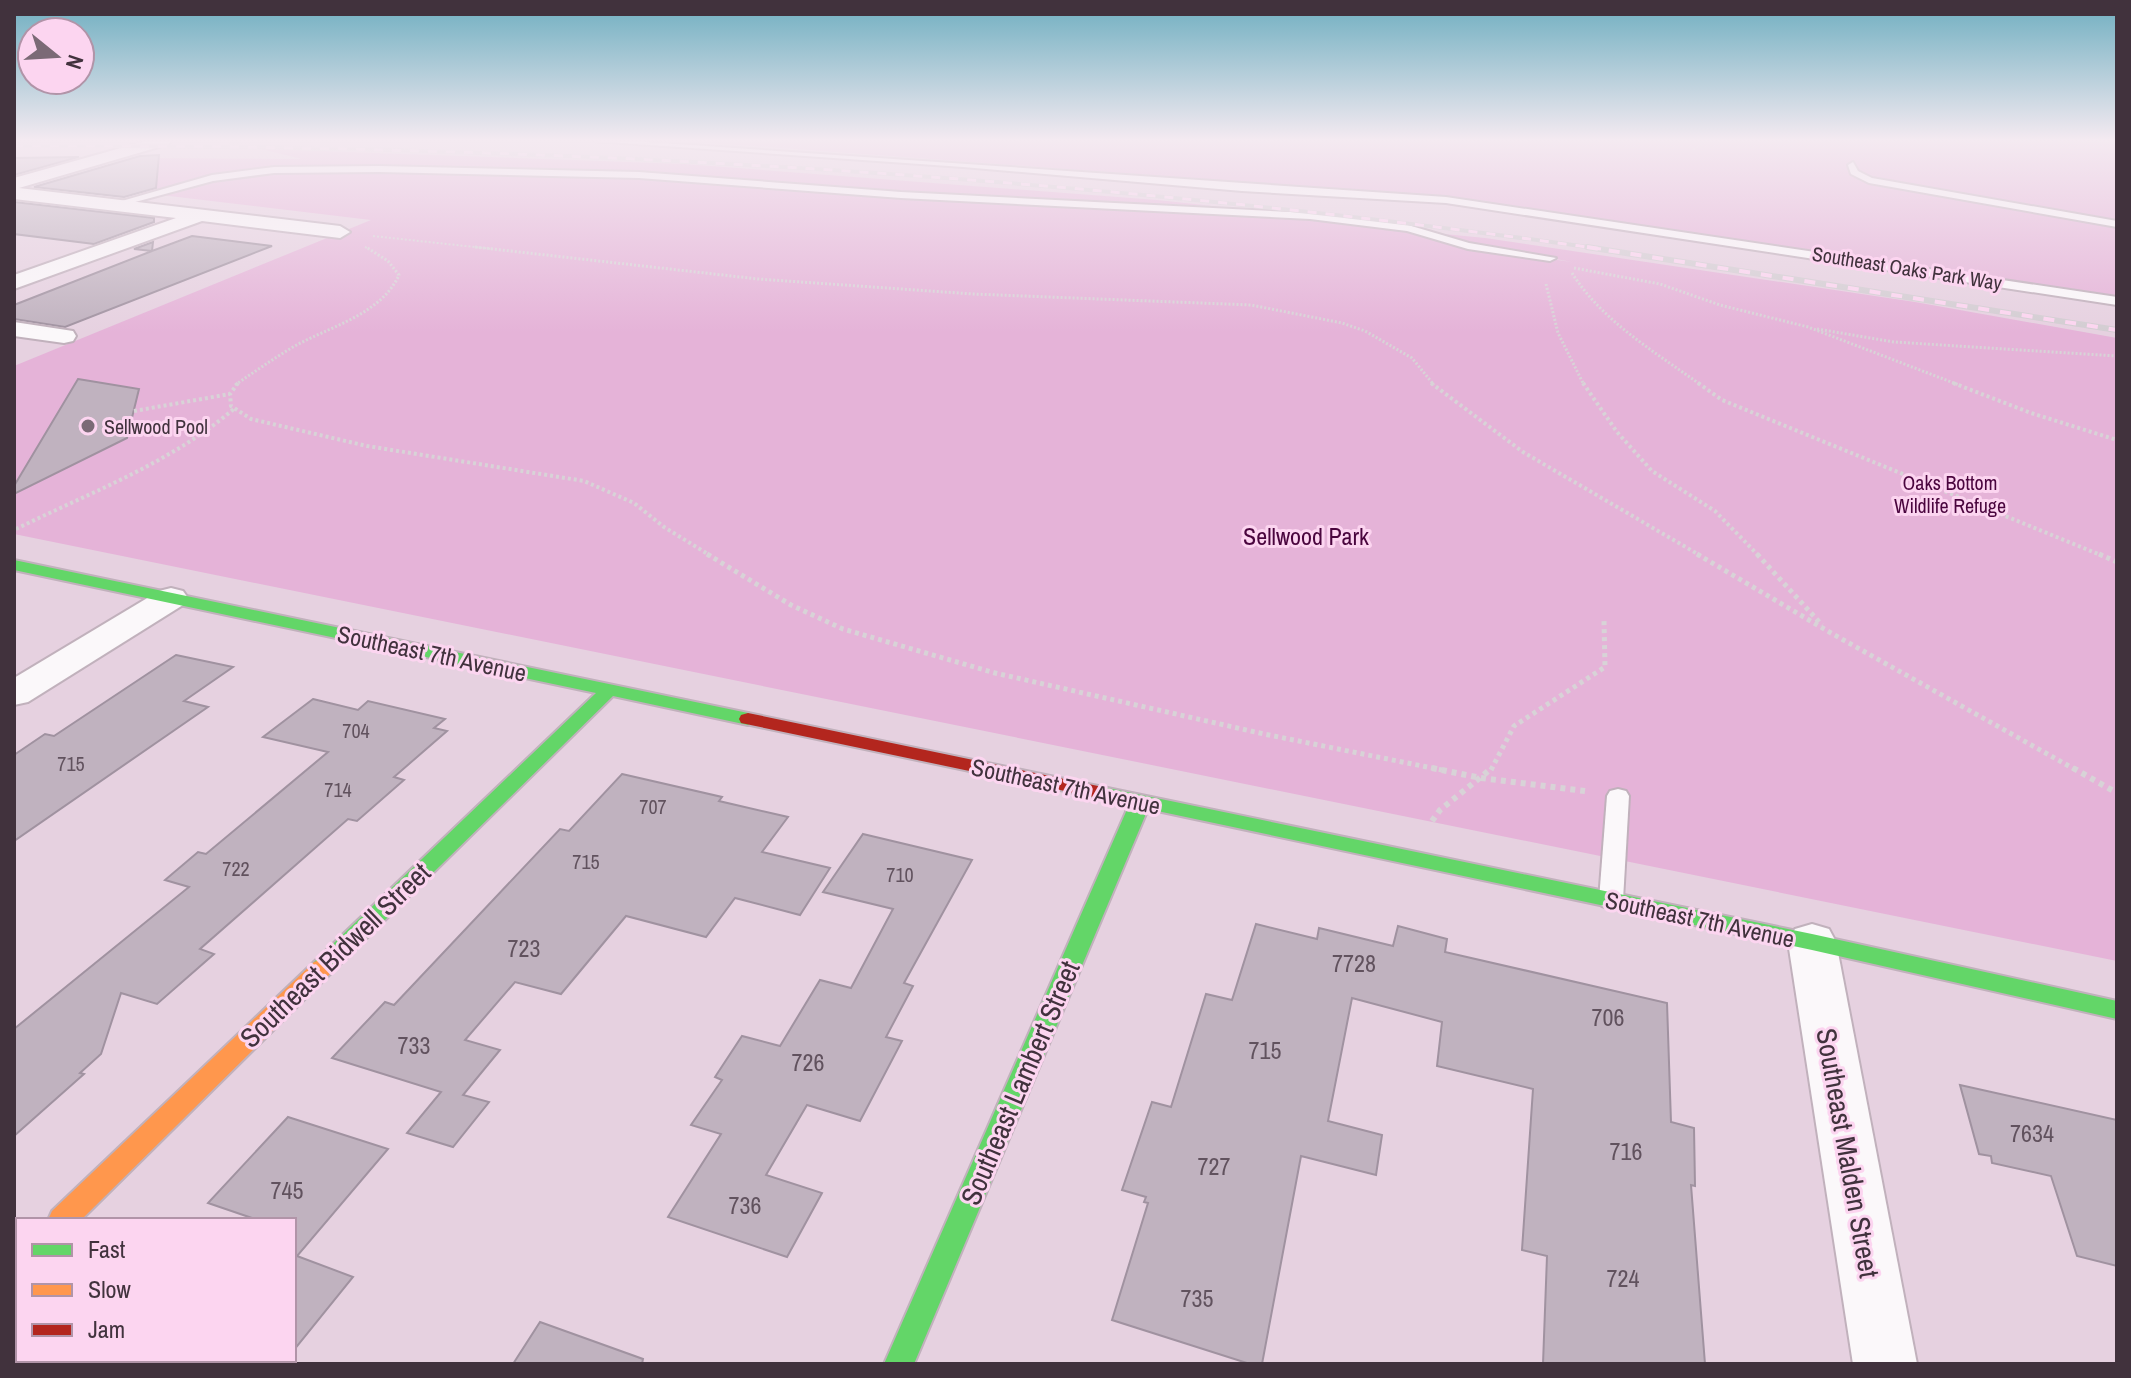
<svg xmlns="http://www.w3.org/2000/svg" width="2131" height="1378" viewBox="0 0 2131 1378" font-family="'Archivo Narrow',sans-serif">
	<rect width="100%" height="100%" fill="#e6d1e0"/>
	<g fill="#e5b3d8">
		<path d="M686 141H2117V306L1740 246 1326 188Z"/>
		<path d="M261 149 684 164 1157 200 1213 206 1064 200 1306 218 1402 229 1449 245 1572 262 1475 244 1444 234 1485 238 1915 302 2117 338V961L14 534V366L371 220 51 182 131 158 302 159Z"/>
	</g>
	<g fill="#c0b2bf" stroke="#a092a0" stroke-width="2">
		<path d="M159 155 156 188 124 197 34 187 140 156Z"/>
		<path d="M79 157 14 175V158Z"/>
		<path d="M14 202 154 218V222L94 244 14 234Z"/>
		<path d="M192 236 272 246 65 327 14 319V305L152 251 134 249 153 242 152 251Z"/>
		<path d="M78 379 139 389 127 438 14 494V486Z"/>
		<path d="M176 655 233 667 184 701 208 707 14 841V755L45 734 54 736Z"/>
		<path d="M313 699 358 710 368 701 445 719 434 728 447 731 394 777 404 780 357 821 348 819 200 949 214 954 157 1004 121 993 101 1054 80 1073 84 1074 14 1136V1029L189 887 165 880 198 852 206 854 328 752 263 737Z"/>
		<path d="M622 774 722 797 719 801 788 817 762 852 830 868 800 915 735 898 706 937 626 916 561 994 515 982 465 1040 500 1050 463 1095 489 1102 453 1147 407 1133 441 1092 332 1058 385 1002 394 1005 560 829 569 831Z"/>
		<path d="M863 834 972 860 904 983 913 986 886 1037 902 1041 860 1121 807 1105 766 1175 822 1193 787 1257 668 1217 721 1134 691 1125 722 1080 715 1077 742 1036 780 1046 820 980 851 988 893 909 823 892Z"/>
		<path d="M1256 924 1317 939 1319 928 1393 946 1398 926 1447 939 1445 952 1667 1003 1671 1122 1694 1128 1695 1186 1691 1185 1705 1364H1543L1547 1256 1522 1250 1533 1089 1437 1066 1442 1022 1352 998 1328 1121 1382 1135 1376 1175 1301 1156 1262 1364H1250L1112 1320 1148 1203 1144 1202 1146 1197 1122 1190 1152 1102 1171 1107 1206 994 1232 1000Z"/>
		<path d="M1960 1085 2117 1120V1266L2077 1256 2051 1176 1992 1163 1991 1156 1979 1154Z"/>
		<path d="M288 1117 388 1149 297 1256 353 1277 294 1350V1220H258L208 1203Z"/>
		<path d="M540 1322 643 1359 642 1364H513Z"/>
	</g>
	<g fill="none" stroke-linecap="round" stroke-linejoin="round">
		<defs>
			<g id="lane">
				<path d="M593 141H632L1446 197 2117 297V305L1446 203 1242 191 963 167Z"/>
				<path d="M1853 162 1858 171 1872 178 2117 221V227L1869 183 1851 174 1848 165Z"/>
				<path d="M379 166 639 172 901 192 1310 213 1408 225 1469 243 1556 258 1550 261 1468 249 1407 231 1310 219 901 198 639 178 379 172 274 173 213 181 113 208 108 205 212 175 274 167Z"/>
				<path d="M1618 789 1626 791 1629 796 1623 900 1620 906 1611 909 1602 906 1599 900 1607 796 1610 791Z"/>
			</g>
			<g id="street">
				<path d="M146 141H171L169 144 19 188 340 226 350 232 340 238 202 221 14 289V275L176 218 14 199V178Z"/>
				<path d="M14 322 73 331 76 336 73 341 64 343 14 336Z"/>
				<path d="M171 588 183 591 188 598 183 605 28 702 14 705V678L159 591Z"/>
				<path d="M1812 924 1829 929 1836 942 1917 1364H1853L1788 942 1795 929Z"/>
				<path d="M18 1235V1293L14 1294V1236Z"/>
			</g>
			<g id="fast">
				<path d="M14 560 748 713 757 719 748 725 613 696 330 974 322 977 314 974 310 968 314 962 596 693 14 570Z"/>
				<path d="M1098 786 1812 934 2117 1001V1019L1812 950 1148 809 914 1364H884L1129 805 1091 797 1088 792 1091 787Z"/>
			</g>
			<path id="slow" d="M322 959 330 962 334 968 330 974 81 1220H48L52 1211 314 962Z"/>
			<path id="jam" d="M748 713 1098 786 1108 792 1098 798 741 723 739 719 741 715Z"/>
		</defs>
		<use href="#lane" stroke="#c1b1bc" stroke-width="4"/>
		<use href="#street" stroke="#c1b1bc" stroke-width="4"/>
		<use href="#fast" stroke="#c1b1bc" stroke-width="4"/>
		<use href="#slow" stroke="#c1b1bc" stroke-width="4"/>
		<use href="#jam" stroke="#c1b1bc" stroke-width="4"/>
		<g stroke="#d8d3d7" stroke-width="2" stroke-dasharray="2 2" stroke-linecap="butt">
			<path d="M2088 141 2117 143"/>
			<path d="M193 142 251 143"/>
			<path d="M14 143 43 142"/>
			<path d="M1693 150 1707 141"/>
			<path d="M373 236 493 249"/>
			<path d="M365 247 369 249"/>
		</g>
		<g stroke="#d8d3d7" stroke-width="3" stroke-dasharray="2 2" stroke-linecap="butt">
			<path d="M475 247 758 279 973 294 1251 305 1342 323 1365 331 1412 358 1434 385"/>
			<path d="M1574 268 1660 284 1720 305 1808 327 1959 385"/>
			<path d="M1572 273C1603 322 1655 352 1701 385"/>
			<path d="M1546 284 1558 333 1584 385"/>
			<path d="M1817 329 1894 342 2117 356"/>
			<path d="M235 385C254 372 273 359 293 347 328 327 381 315 399 275L388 261 366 247"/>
		</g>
		<g stroke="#d8d3d7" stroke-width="4" stroke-dasharray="3 3" stroke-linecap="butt">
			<path d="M238 383 230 394 231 406 251 419 367 446 584 481 634 503 664 527 711 556"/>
			<path d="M1431 383 1523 452 1701 556"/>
			<path d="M1583 383 1617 432 1652 471 1715 511 1759 556"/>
			<path d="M1698 383 1722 400 2103 556"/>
			<path d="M1953 383 2031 413 2117 440"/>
			<path d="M134 411 230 394"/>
			<path d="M16 529C91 492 171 463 235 408"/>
		</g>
		<g stroke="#d8d3d7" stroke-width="5" stroke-dasharray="4 4" stroke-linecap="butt">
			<path d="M707 554 791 605 843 629 995 673 1264 734 1442 770"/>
			<path d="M1697 554 1831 633 2076 770"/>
			<path d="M1757 554 1822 625"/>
			<path d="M2099 554 2117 562"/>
			<path d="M1491 770 1514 726 1605 667 1604 621"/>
		</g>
		<g stroke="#d8d3d7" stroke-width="6" stroke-dasharray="5 5" stroke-linecap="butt">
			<path d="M1432 768 1481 778 1585 791"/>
			<path d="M2073 768 2117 793"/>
			<path d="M1432 821 1440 810 1492 768"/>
		</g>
		<use href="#lane" fill="#fbf8fa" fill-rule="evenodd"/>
		<use href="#street" fill="#fbf8fa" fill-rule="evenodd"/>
		<use href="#fast" fill="#63d668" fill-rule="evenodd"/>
		<use href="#slow" fill="#ff974d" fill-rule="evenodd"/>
		<use href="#jam" fill="#b3261e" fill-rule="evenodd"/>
		<defs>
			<path id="rail-far1" d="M14 146C545 144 1075 174 1601 249"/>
			<path id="rail" d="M1587 247 2117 330"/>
		</defs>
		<use href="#rail-far1" stroke="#d3cdd2" stroke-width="4"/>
		<use href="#rail" stroke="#d3cdd2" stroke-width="6"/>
		<use href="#rail-far1" stroke="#fcd5f0" stroke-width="3" stroke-dasharray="9" stroke-linecap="butt"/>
		<use href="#rail" stroke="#fcd5f0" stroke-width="4" stroke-dasharray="11" stroke-linecap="butt"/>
	</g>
	<linearGradient id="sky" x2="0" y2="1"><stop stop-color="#6eaec0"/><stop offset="0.42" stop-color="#f4eaf1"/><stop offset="1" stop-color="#f4eaf1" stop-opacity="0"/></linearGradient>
	<rect width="2131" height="333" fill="url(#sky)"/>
	<circle fill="#7b6a76" stroke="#fcd5f0" stroke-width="3" cx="88" cy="426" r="8"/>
	<g text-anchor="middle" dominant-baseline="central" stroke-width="6" stroke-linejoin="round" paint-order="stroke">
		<g font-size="20" fill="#41323d" stroke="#fcd5f0">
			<text transform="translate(1907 268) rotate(9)">Southeast Oaks Park Way</text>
		</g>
		<g font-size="20" fill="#41323d" stroke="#fcd5f0" text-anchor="start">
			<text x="104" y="426">Sellwood Pool</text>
		</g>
		<g font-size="20" fill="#4a053e" stroke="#fcd5f0">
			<text x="1950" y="482">Oaks Bottom<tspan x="1950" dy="23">Wildlife Refuge</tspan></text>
		</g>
		<g font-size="20" fill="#61525e">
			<text x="356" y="730">704</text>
			<text x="71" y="763">715</text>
			<text x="338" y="789">714</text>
			<text x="653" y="806">707</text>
			<text x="586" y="861">715</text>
			<text x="236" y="868">722</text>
			<text x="900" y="874">710</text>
		</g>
		<g font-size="24" fill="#4a053e" stroke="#fcd5f0">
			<text x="1306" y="536">Sellwood Park</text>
		</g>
		<g font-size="24" fill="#41323d" stroke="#fcd5f0">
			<text transform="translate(432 653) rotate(12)">Southeast 7th Avenue</text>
			<text transform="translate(1066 786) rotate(12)">Southeast 7th Avenue</text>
			<text transform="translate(1700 919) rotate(12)">Southeast 7th Avenue</text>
		</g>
		<g font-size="24" fill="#61525e">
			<text x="524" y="948">723</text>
			<text x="1354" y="963">7728</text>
			<text x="1608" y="1017">706</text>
			<text x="414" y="1045">733</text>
			<text x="1265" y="1050">715</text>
			<text x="808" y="1062">726</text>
			<text x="2032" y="1133">7634</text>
			<text x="1626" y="1151">716</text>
			<text x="1214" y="1166">727</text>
			<text x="287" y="1190">745</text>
			<text x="745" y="1205">736</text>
			<text x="1623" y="1278">724</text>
			<text x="1197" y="1298">735</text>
		</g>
		<g font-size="28" fill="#41323d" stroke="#fcd5f0">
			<text transform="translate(335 955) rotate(-44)">Southeast Bidwell Street</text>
			<text transform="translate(1020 1083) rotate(-67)">Southeast Lambert Street</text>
			<text transform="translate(1848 1153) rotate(80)">Southeast Malden Street</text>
		</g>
	</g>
	<rect width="2131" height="1378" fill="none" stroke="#41323d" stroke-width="32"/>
	<rect x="16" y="1218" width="280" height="144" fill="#fcd5f0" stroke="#b194a8" stroke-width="2"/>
	<rect x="32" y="1244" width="40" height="12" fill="#63d668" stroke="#b194a8" stroke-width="2"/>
	<text x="88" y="1258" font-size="24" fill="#41323d">Fast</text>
	<rect x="32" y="1284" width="40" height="12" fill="#ff974d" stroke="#b194a8" stroke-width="2"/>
	<text x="88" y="1298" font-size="24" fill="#41323d">Slow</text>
	<rect x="32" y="1324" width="40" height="12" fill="#b3261e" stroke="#b194a8" stroke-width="2"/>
	<text x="88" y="1338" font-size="24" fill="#41323d">Jam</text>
	<g transform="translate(56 56) rotate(108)"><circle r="38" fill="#fcd5f0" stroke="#b194a8" stroke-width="2"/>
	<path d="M0-6L14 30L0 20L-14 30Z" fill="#7b6a76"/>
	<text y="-12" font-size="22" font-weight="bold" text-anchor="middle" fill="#41323d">N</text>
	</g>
</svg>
